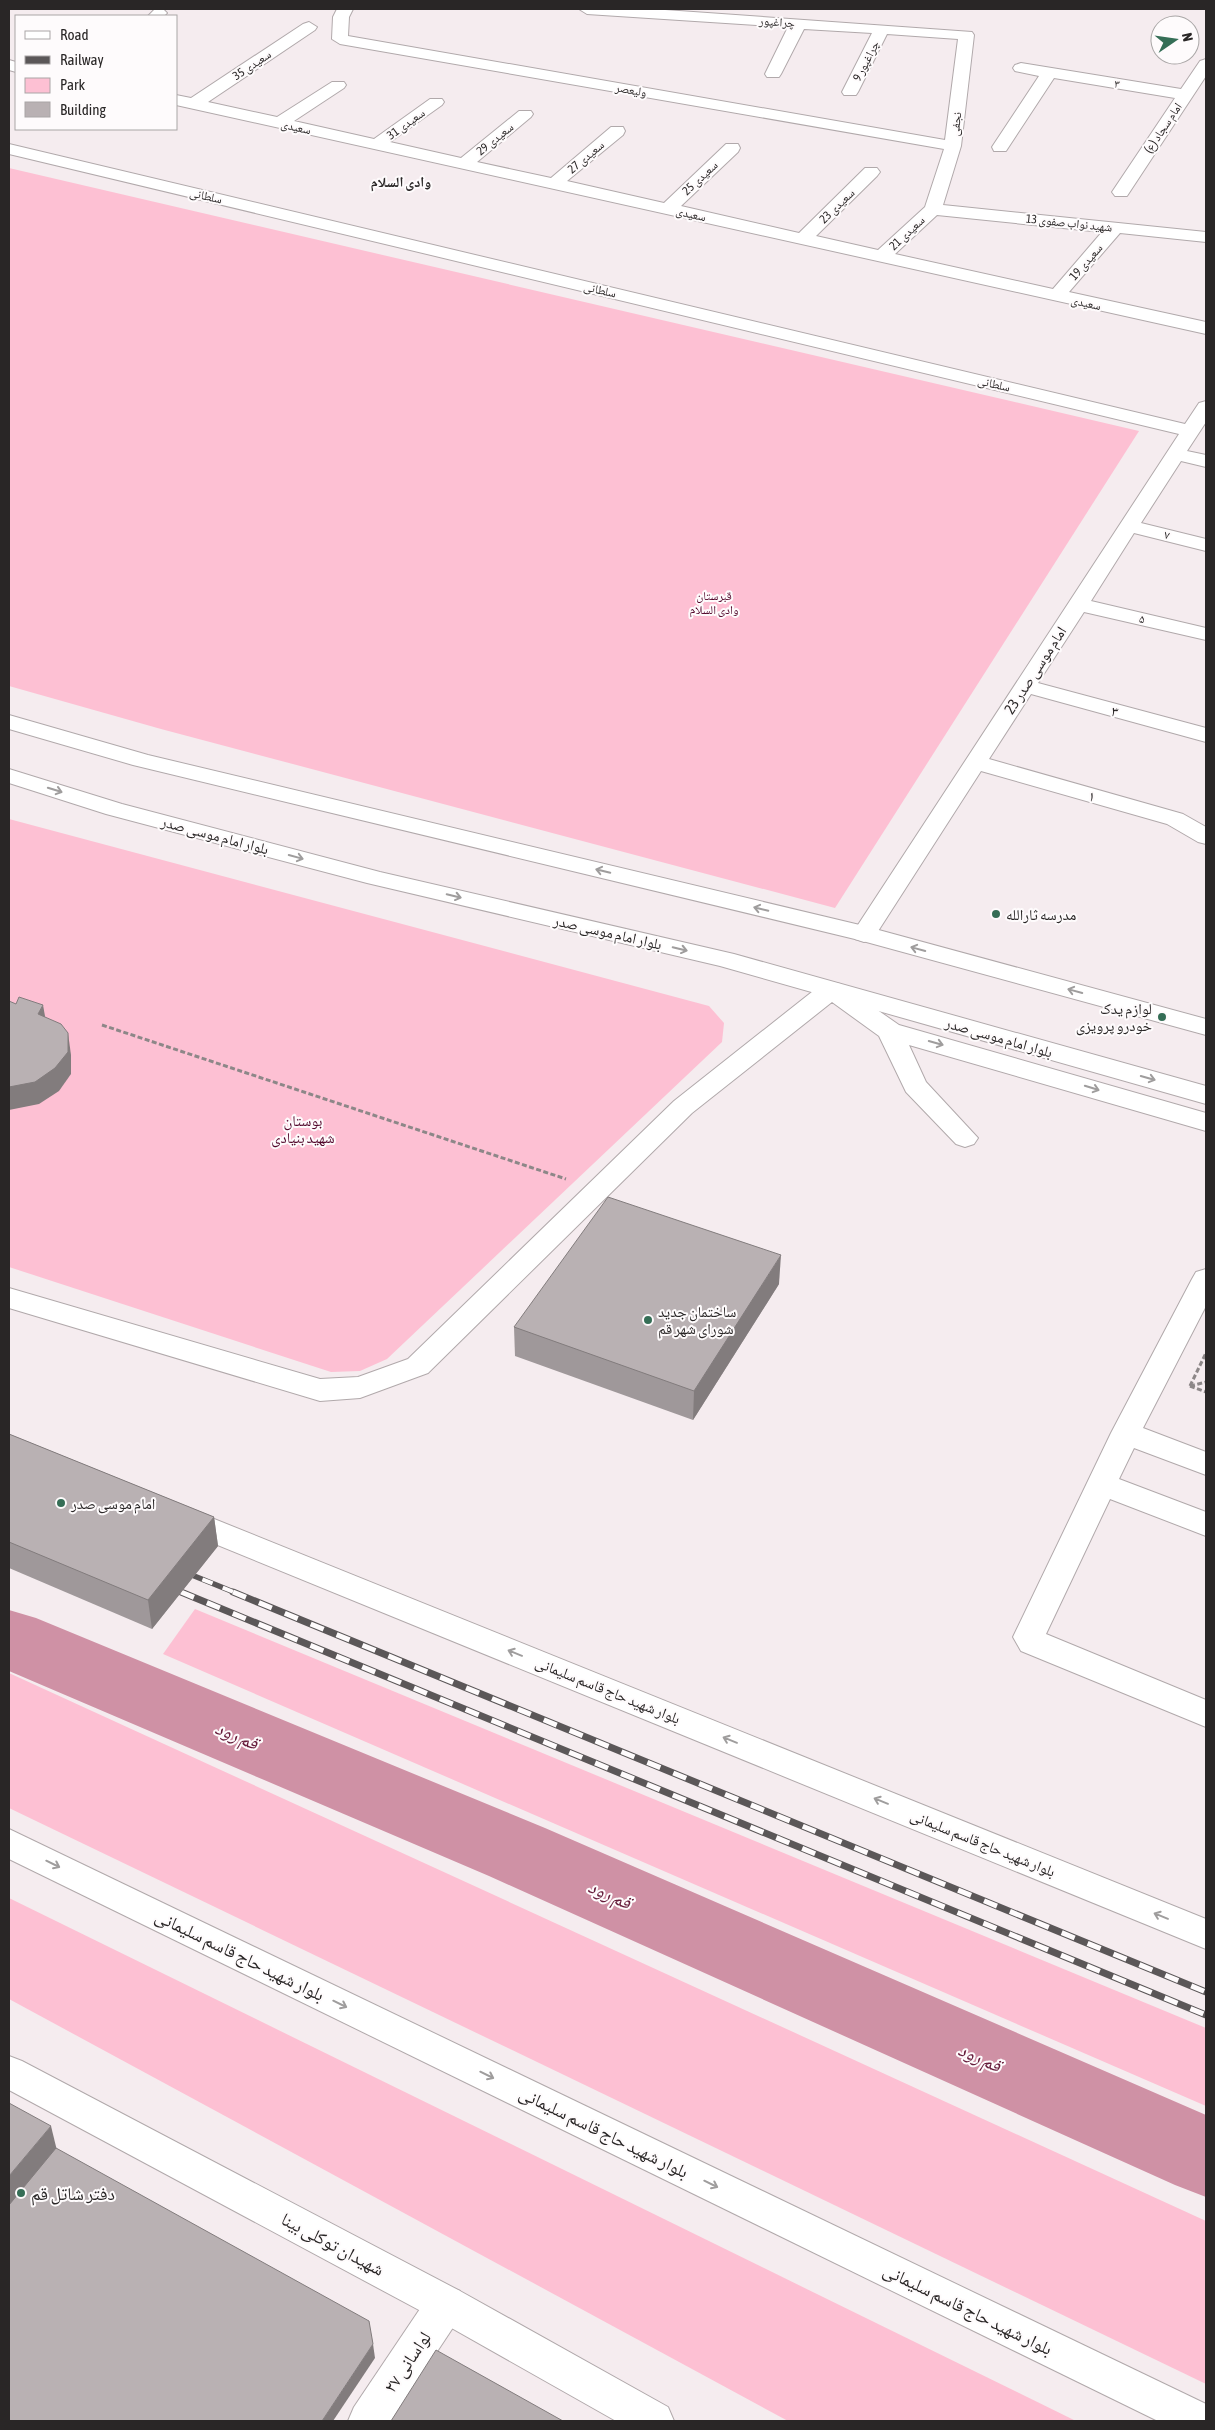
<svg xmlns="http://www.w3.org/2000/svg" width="1215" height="2430" viewBox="0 0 1215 2430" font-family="'Asap Condensed','Noto Naskh Arabic',sans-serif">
	<rect width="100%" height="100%" fill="#f5ecef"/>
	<g fill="#fdc0d3">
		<path d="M9 168 1139 431 835 908 161 729 9 686Z"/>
		<path d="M9 819 709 1006 724 1023 722 1042 387 1359 360 1371 331 1372 9 1267Z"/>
		<path d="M195 1609 1206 2028V2106L163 1654Z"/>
		<path d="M9 1673 1206 2221V2384L9 1808Z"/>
		<path d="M9 1898 1076 2421H788L9 1999Z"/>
	</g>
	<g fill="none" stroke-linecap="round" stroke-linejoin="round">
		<path fill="#cf91a5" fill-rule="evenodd" d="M9 1610 36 1618 545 1828 1206 2115V2197L1175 2185 489 1876 9 1671Z"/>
		<defs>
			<g id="minor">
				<path d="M157 9 164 10 167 13 164 16H148L154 10Z"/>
				<path d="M337 9H353L349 17 348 36 945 140 958 39 887 34 858 92 856 95H844L842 92 872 33 804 29 781 74 779 77H767L765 74 788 27 587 14 579 9H651L972 32 974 35 961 146 943 205 1206 232V242L1120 233 1069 292 1206 322V334L176 105V95L191 98 303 24 309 22 317 27 315 30 208 102 277 117 332 82H344L346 85 344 88 294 121 374 139 430 99H442L444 102 442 105 390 142 461 158 519 111H531L533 114 531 117 477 162 551 178 611 127H623L625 131 623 135 567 181 664 203 726 144H738L740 148 738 152 681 206 799 233 865 168H877L880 172 877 176 816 236 878 250 925 207 944 149 340 44 332 39 333 17ZM937 215 1102 232 1053 289 895 254Z"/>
				<path d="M1206 59V76L1127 196H1115L1112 192 1175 98 1054 78 1006 151H994L992 147 1039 76 1015 71 1013 68 1015 65 1021 63 1181 89 1200 61Z"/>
				<path d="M9 60 16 62V72L9 70Z"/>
				<path d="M9 144 1185 424 1199 403 1206 401V422L1187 451 1206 455V467L1181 461 1141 523 1206 539V551L1134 533 1091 601 1206 628V640L1084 612 1038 683 1206 728V742L1031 694 989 759 1183 814 1206 827V844L1198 842 1167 824 981 771 873 939 864 942 855 939 852 934 1179 434 9 154Z"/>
				<path d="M831 982 840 984 899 1025 1206 1113V1131L909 1045 926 1082 978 1138 974 1144 965 1147 956 1144 906 1092 879 1036 832 1002 692 1113 428 1373 360 1398 320 1401 9 1308V1288L320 1379 358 1377 408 1359 674 1101 822 984Z"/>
				<path d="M1206 1269V1306L1143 1428 1206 1452V1475L1134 1448 1119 1479 1206 1512V1536L1110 1499 1046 1634 1206 1700V1727L1021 1651 1013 1637 1111 1433 1192 1279 1196 1272Z"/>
				<path d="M446 2286 460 2291 465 2304 460 2317 391 2421H348L354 2407 432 2291Z"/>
			</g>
			<g id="major">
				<path d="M9 715 148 755 864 926 1206 1019V1035L859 940 133 765 9 729Z"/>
				<path d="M9 769 122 804 380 872 734 954 1206 1086V1104L720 966 367 883 106 814 9 783Z"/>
				<path d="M182 1506 1206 1919V1949L171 1526 167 1518 171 1510Z"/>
				<path d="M9 1829 1206 2404V2421H1158L9 1859Z"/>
				<path d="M9 2056 22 2061 460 2291 668 2407 674 2421H616L432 2317 9 2090Z"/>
			</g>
		</defs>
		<use href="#minor" stroke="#b1a9ab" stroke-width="2"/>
		<use href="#major" stroke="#b1a9ab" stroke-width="2"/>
		<g stroke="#8d8788" stroke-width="3" stroke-dasharray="5 2.5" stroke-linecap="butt">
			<path d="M102 1025 566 1179"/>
			<path d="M1190 1386 1206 1353"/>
			<path d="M1190 1386 1206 1392"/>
			<path d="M1190 1386 1206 1382"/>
		</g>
		<use href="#minor" fill="#fff" fill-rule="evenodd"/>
		<use href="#major" fill="#fff" fill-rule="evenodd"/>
		<defs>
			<g id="rail-far1">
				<path d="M182 1571 236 1593"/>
				<path d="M169 1587 184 1593"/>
			</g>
			<g id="rail">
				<path d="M181 1592 1206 2015"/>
				<path d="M233 1592 1206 1992"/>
			</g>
		</defs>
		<use href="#rail-far1" stroke="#5b5758" stroke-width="5.5"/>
		<use href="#rail" stroke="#5b5758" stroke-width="7"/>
		<use href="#rail-far1" stroke="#fefbfc" stroke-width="4" stroke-dasharray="11" stroke-linecap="butt"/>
		<use href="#rail" stroke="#fefbfc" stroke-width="5" stroke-dasharray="14" stroke-linecap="butt"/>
	</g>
	<g fill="#9f989a">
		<path d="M779 1284 693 1420 515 1356 514 1327Z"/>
		<path d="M9 1434 214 1517 218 1546 152 1629 9 1568Z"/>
	</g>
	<g fill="#827c7d">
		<path d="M43 1005 47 1027 38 1014Z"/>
		<path d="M68 1033 71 1055V1074L59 1091 39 1104 9 1110V1087Z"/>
		<path d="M781 1255 779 1284 693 1420 694 1391Z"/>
		<path d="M214 1517 218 1546 152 1629 148 1600Z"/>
		<path d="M51 2126 60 2163 9 2224V2176Z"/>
		<path d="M373 2344 375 2358 333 2421H322Z"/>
	</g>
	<g fill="#b9b1b3" stroke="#827c7d">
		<path d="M19 997 43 1005 38 1014 61 1024 68 1033V1052L55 1068 35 1082 9 1087V1001L16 1004Z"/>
		<path d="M608 1197 781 1255 694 1391 514 1327Z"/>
		<path d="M9 1434 214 1517 148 1600 9 1542Z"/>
		<path d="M9 2103 51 2126 9 2176Z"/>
		<path d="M56 2148 369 2321 373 2344 322 2421H9V2205Z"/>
		<path d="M436 2350 563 2421H391Z"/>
	</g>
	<defs><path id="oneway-shaft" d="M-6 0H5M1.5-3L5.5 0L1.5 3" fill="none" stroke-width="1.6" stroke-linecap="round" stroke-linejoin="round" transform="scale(1.25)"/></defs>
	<g stroke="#9f9d9d">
		<use href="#oneway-shaft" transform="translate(55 790) rotate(17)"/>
		<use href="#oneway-shaft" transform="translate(296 857) rotate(15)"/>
		<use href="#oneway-shaft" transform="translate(603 871) rotate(-166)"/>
		<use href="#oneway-shaft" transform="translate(454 896) rotate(13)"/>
		<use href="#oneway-shaft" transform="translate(761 909) rotate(-166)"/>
		<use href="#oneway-shaft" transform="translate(680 949) rotate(13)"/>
		<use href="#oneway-shaft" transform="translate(918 949) rotate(-165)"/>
		<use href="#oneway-shaft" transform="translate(1075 991) rotate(-165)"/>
		<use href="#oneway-shaft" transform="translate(936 1043) rotate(16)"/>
		<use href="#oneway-shaft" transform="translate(1148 1078) rotate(16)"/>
		<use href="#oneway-shaft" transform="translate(1092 1088) rotate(17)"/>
		<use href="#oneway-shaft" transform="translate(515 1653) rotate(-158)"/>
		<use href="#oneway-shaft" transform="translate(730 1740) rotate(-158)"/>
		<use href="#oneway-shaft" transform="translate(881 1801) rotate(-158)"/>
		<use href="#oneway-shaft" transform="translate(53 1864) rotate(26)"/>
		<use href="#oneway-shaft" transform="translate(1161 1916) rotate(-158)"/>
		<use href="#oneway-shaft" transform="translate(340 2004) rotate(26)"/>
		<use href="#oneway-shaft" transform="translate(487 2075) rotate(26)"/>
		<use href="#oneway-shaft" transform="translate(711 2184) rotate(26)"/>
	</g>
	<g fill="#356e56" stroke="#fefbfc" stroke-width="2">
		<circle cx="996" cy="914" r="5"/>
		<circle cx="1162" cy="1017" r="5"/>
		<circle cx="648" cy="1320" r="5"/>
		<circle cx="61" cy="1503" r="5"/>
		<circle cx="21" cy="2193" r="5"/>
	</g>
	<g text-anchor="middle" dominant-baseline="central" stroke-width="4" stroke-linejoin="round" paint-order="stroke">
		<g font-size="12" fill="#292626" stroke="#fefbfc">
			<text transform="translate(777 22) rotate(4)">چراغپور</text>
			<text transform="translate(866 61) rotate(-63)">چراغپور 9</text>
			<text transform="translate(252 65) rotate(-34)">سعیدی 35</text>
			<text transform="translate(1117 84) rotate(9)">۳</text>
			<text transform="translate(631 90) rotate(10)">ولیعصر</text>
			<text transform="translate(406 124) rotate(-36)">سعیدی 31</text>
			<text transform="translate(956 124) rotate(-83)">نجفی</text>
			<text transform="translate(296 127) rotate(13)">سعیدی</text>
			<text transform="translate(1163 128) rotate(-56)">امام سجاد (ع)</text>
			<text transform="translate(495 139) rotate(-39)">سعیدی 29</text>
			<text transform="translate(586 157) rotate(-40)">سعیدی 27</text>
			<text transform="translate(700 178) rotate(-43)">سعیدی 25</text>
			<text transform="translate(206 196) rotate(13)">سلطانی</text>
			<text transform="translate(837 206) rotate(-44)">سعیدی 23</text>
			<text transform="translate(691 214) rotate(13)">سعیدی</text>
			<text transform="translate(1069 223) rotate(6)">شهید نواب صفوی 13</text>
			<text transform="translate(907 233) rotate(-43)">سعیدی 21</text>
			<text transform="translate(1086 262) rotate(-49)">سعیدی 19</text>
			<text transform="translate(600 290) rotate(13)">سلطانی</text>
			<text transform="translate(1086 303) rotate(12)">سعیدی</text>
			<text transform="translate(994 384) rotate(13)">سلطانی</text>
			<text transform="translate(1167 535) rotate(13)">۷</text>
			<text transform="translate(1142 619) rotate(13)">۵</text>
		</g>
		<g font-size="12" fill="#52072b" stroke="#fefbfc">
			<text x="714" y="596">قبرستان<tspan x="714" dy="14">وادی السلام</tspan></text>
		</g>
		<g font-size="14" font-weight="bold" fill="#292626" stroke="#fefbfc">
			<text x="401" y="182">وادی السلام</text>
		</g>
		<g font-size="15" fill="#292626" stroke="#fefbfc">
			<text transform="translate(1035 670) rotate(-57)">امام موسی صدر 23</text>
			<text transform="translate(1115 711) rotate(15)">۳</text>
			<text transform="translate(1092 796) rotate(16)">۱</text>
			<text transform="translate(215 835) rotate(15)">بلوار امام موسی صدر</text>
			<text transform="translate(608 932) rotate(13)">بلوار امام موسی صدر</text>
			<text transform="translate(999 1037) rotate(16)">بلوار امام موسی صدر</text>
			<text transform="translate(608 1690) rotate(22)">بلوار شهید حاج قاسم سلیمانی</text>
			<text transform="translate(983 1843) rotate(22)">بلوار شهید حاج قاسم سلیمانی</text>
		</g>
		<g font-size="15" fill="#292626" stroke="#fefbfc" text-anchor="start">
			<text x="1006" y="914">مدرسه ثارالله</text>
			<text x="1152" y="1008" text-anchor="end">لوازم یدک<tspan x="1152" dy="17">خودرو پرویزی</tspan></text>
			<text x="658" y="1311">ساختمان جدید<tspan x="658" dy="17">شورای شهر قم</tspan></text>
			<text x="71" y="1503">امام موسی صدر</text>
		</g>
		<g font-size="15" fill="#52072b" stroke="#fefbfc">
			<text x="303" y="1120">بوستان<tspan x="303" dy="17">شهید بنیادی</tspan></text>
		</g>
		<g font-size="18" fill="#292626" stroke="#fefbfc">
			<text transform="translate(240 1955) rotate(26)">بلوار شهید حاج قاسم سلیمانی</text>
			<text transform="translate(604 2132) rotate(26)">بلوار شهید حاج قاسم سلیمانی</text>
			<text transform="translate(333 2244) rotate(28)">شهیدان توکلی بینا</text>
			<text transform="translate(968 2309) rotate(26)">بلوار شهید حاج قاسم سلیمانی</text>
			<text transform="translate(407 2362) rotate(-56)">لواسانی ۲۷</text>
		</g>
		<g font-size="18" fill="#292626" stroke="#fefbfc" text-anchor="start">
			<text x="31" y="2193">دفتر شاتل قم</text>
		</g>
		<g font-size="19" font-style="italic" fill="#661c3b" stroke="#fefbfc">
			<text transform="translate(237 1735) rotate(23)">قم رود</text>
			<text transform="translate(610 1894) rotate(24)">قم رود</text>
			<text transform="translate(980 2057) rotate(24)">قم رود</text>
		</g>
	</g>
	<rect width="1215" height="2430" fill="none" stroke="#292626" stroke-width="20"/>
	<rect x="15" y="15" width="162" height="115" fill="#fefbfc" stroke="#a9a6a6"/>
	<rect x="25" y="31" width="25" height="8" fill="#ffffff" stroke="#a9a6a6"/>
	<text x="60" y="40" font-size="15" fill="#292626">Road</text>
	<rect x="25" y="56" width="25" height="8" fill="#5b5758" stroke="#a9a6a6"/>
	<text x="60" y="65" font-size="15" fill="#292626">Railway</text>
	<rect x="25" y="78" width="25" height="15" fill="#fdc0d3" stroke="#a9a6a6"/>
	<text x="60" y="90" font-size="15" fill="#292626">Park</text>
	<rect x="25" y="102" width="25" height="15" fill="#b9b1b3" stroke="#a9a6a6"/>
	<text x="60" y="115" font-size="15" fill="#292626">Building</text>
	<g transform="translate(1175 40) rotate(77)"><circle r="24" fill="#fefbfc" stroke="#a9a6a6"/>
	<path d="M0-4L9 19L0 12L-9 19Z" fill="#356e56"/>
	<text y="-8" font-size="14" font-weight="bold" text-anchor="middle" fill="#292626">N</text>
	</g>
</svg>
